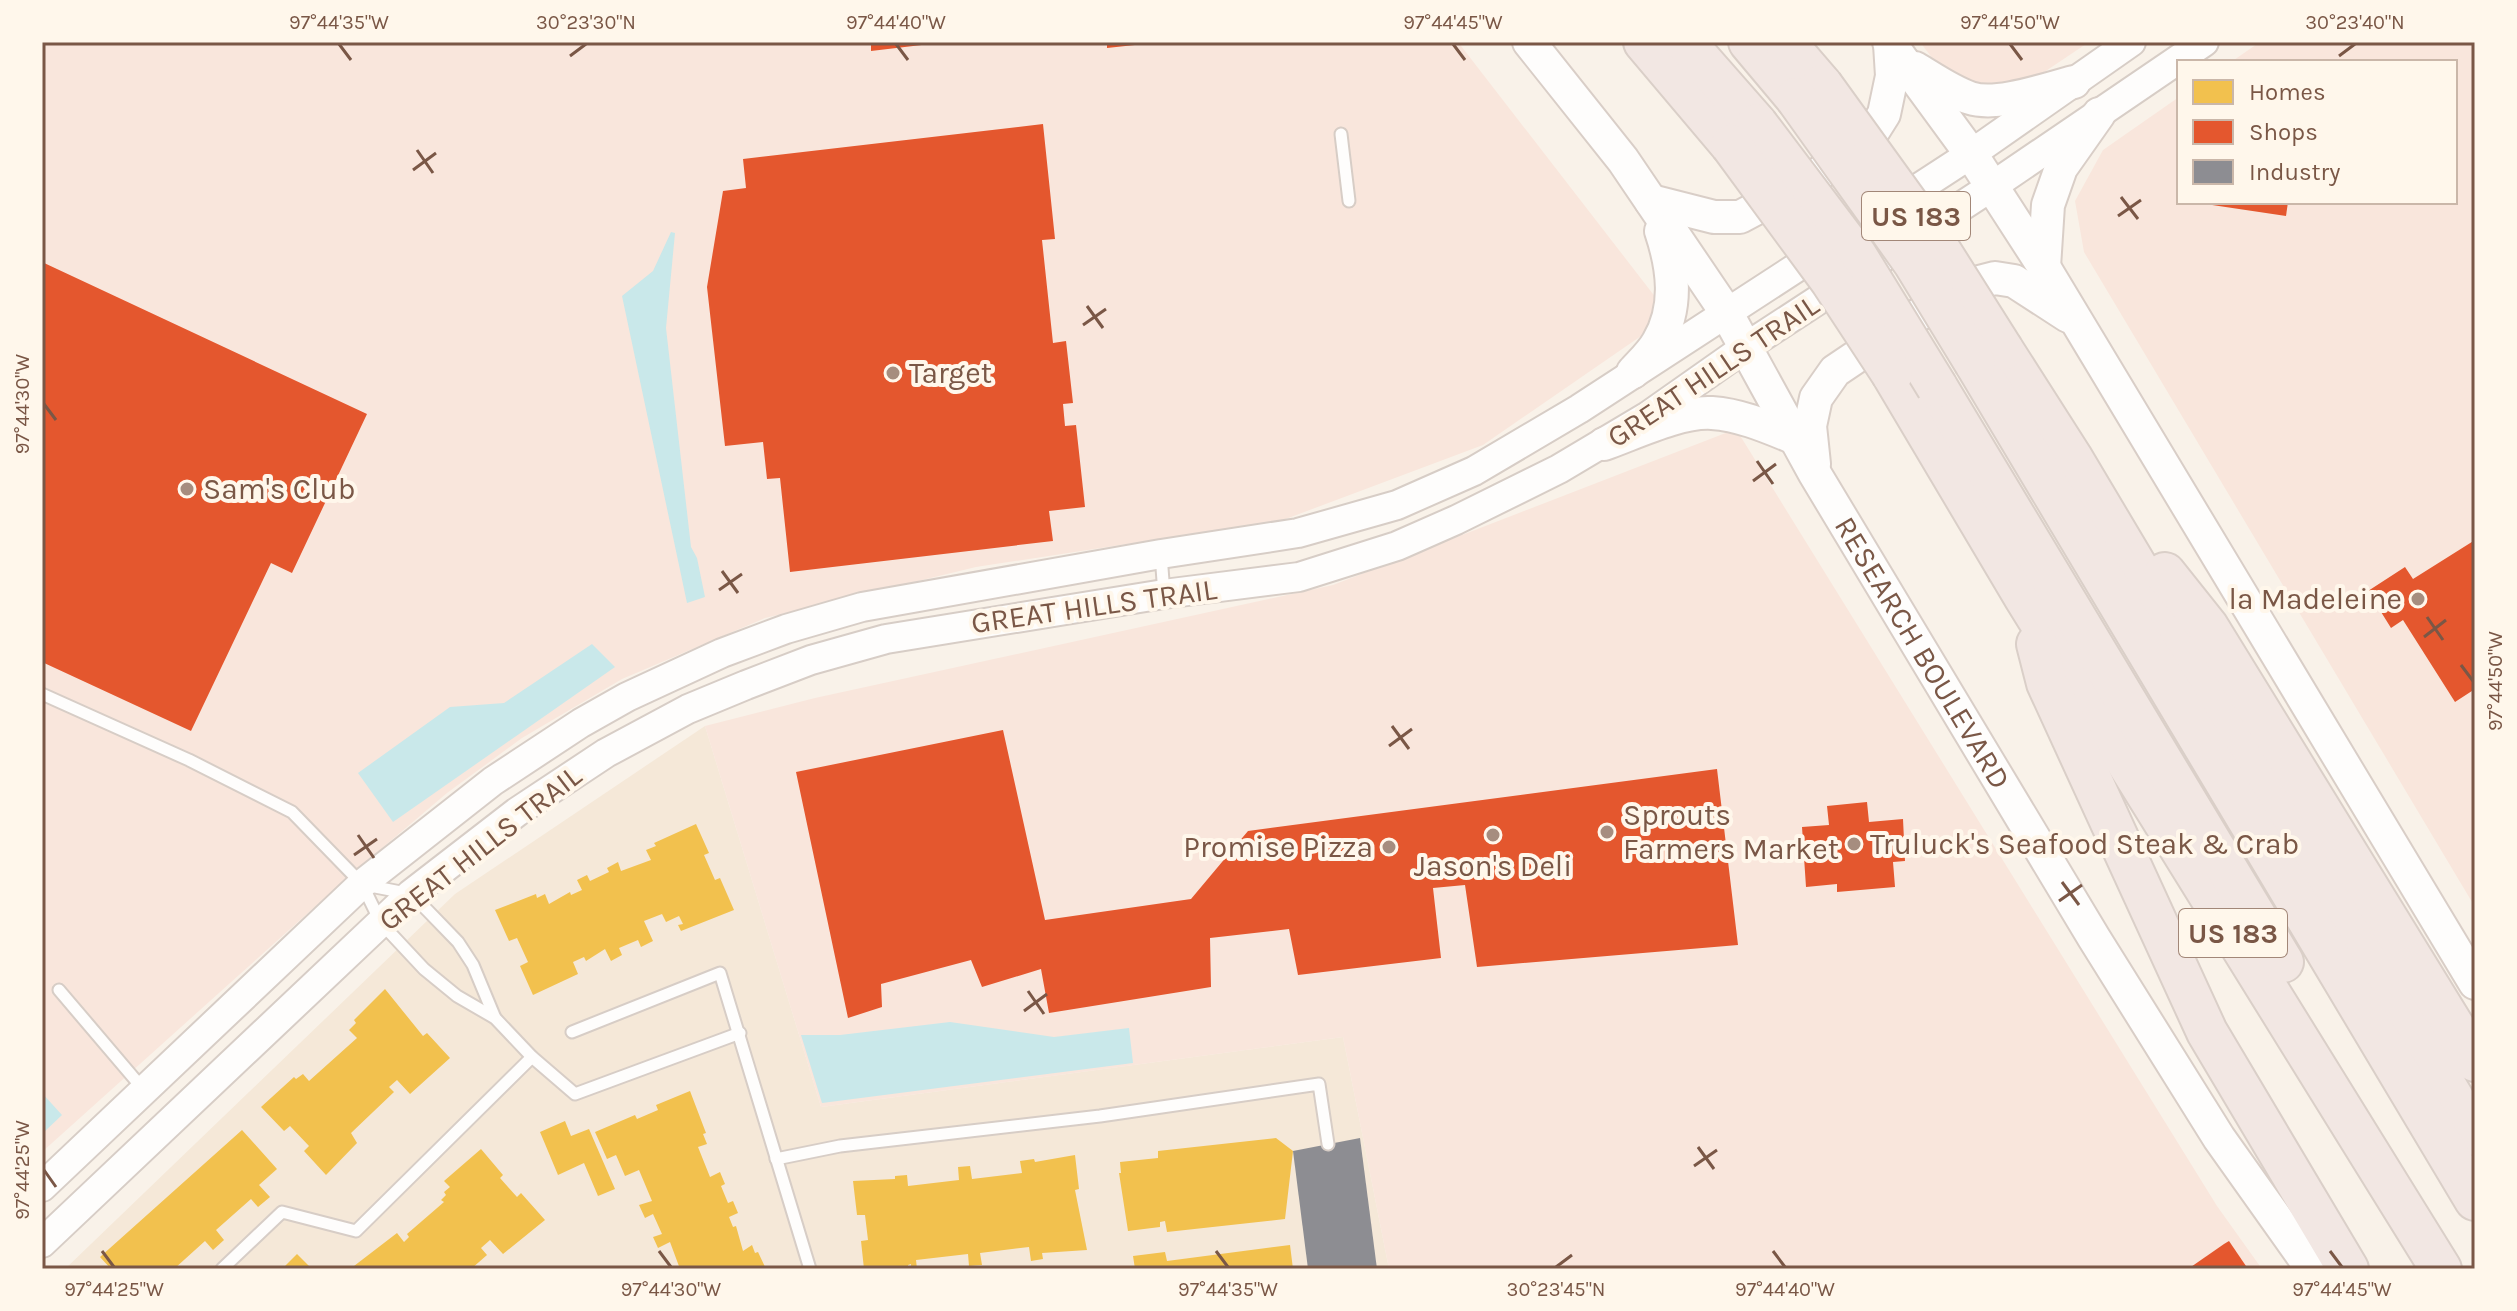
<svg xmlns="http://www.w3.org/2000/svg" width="2517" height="1311" viewBox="0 0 2517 1311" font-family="Karla,sans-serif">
	<rect width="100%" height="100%" fill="#f9f2e9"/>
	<path fill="#f5e8d8" d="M705 726 821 1107 1343 1037 1389 1269H65L455 894Z"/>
	<g fill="#f9e6dc">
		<path d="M42 42H1458L1670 316 1483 445 1283 520 976 567 765 618 622 679 522 738 447 793 348 877 42 1152Z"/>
		<path d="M1920 42H2089L1977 117Z"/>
		<path d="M2260 42H2475V907L2084 252 2075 201 2103 150 2179 97V202H2455V62H2231Z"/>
		<path d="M1736 429 2217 1206 2262 1269H1389L1343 1037 821 1107 705 726 815 698 1333 585Z"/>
	</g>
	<g fill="#c9e8ea">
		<path d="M671 232 675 233 666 328 691 547 697 558 705 597 687 603 622 296 653 271Z"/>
		<path d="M592 644 615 667 393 822 358 773 450 707 504 703Z"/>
		<path d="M950 1022 1054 1037 1129 1028 1133 1063 822 1103 801 1035H840Z"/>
		<path d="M42 1093 62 1115 42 1134Z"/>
	</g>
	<g fill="#f2c14e">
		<path d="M696 824 709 853 704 855 715 880 720 878 734 910 681 931 678 925 683 924 679 916 666 922 662 914 644 921 653 941 641 947 638 940 619 948 622 955 611 961 605 949 586 961 584 957 573 962 578 974 533 995 520 966 528 962 517 938 509 941 495 910 536 894 537 898 545 894 549 904 570 892 571 895 582 890 577 880 587 875 590 881 609 872 607 868 618 862 621 871 651 860 646 850 656 846 654 843Z"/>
		<path d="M385 989 423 1036 427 1033 450 1058 410 1094 397 1080 389 1087 394 1092 351 1133 357 1143 326 1175 304 1151 309 1146 290 1126 284 1131 261 1107 294 1077 296 1079 303 1074 309 1081 357 1038 349 1030 356 1023 354 1020Z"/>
		<path d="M690 1091 706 1133 703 1134 707 1144 698 1147 710 1177 720 1172 725 1184 721 1186 728 1203 733 1201 738 1213 729 1217 733 1227 736 1226 743 1251 752 1245 755 1253 758 1252 766 1269H680L670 1242 658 1248 653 1237 662 1234 653 1214 645 1218 639 1205 652 1201 639 1170 625 1176 616 1155 607 1159 595 1132 635 1115 637 1119 658 1110 656 1105Z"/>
		<path d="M565 1121 571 1136 589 1129 615 1189 598 1196 584 1163 558 1175 540 1132Z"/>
		<path d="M242 1130 277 1169 259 1185 270 1197 258 1207 251 1199 216 1230 224 1240 213 1250 205 1241 174 1269H111L100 1257Z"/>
		<path d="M1276 1138 1293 1151 1285 1219 1167 1232 1165 1221 1160 1222V1227L1128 1231 1119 1173H1121L1120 1162 1158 1158V1151Z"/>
		<path d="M481 1149 503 1175 500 1178 517 1197 521 1193 545 1220 503 1254 490 1240 481 1248 487 1255 471 1269H357L354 1266 397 1233 404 1242 409 1237 407 1234 444 1202 441 1200 446 1195 444 1192 450 1187 444 1181Z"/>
		<path d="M1075 1155 1079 1189 1075 1190 1087 1250 1042 1253 1043 1259 1031 1261 1029 1247 980 1253 982 1265 969 1266 968 1254 916 1260 917 1269H911V1264L908 1265V1269H864L861 1241 868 1240 865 1215H857L853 1181 895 1179V1176L907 1175 908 1186 959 1180 958 1167 970 1166 972 1179 1022 1173 1020 1161 1034 1159 1035 1162Z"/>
		<path d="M1290 1245 1293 1269H1135L1133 1256 1165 1252 1167 1261Z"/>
		<path d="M297 1254 312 1269H282Z"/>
	</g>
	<g fill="#e4572e">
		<path d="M871 42H930V44L871 51Z"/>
		<path d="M1107 42H1144V44L1107 48Z"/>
		<path d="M1043 124 1055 239 1042 240 1053 343 1066 341 1073 403 1063 404 1065 426 1076 425 1085 507 1049 511 1053 541 790 572 780 478 767 479 763 442 725 446 707 287 723 191 746 188 743 159Z"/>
		<path d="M2192 202H2288L2286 216Z"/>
		<path d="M42 262 367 414 292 573 271 563 191 731 42 662Z"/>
		<path d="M2475 540V689L2455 702 2403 620 2391 628 2368 591 2405 567 2413 579Z"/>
		<path d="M1003 730 1045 920 1191 899 1248 831 1717 769 1738 945 1477 967 1465 885 1433 888 1441 958 1298 975 1289 929 1210 938 1211 987 1049 1013 1041 969 982 987 971 960 881 984 882 1007 848 1018 796 772Z"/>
		<path d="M1867 802 1869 822 1903 819 1905 861 1893 862 1895 887 1837 892V884L1806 887 1802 827 1829 825 1827 806Z"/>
		<path d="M2229 1241 2248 1269H2188L2224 1244Z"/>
	</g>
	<path fill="#8d8d92" d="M1360 1138 1377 1269H1308L1293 1151Z"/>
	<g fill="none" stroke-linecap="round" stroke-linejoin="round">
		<defs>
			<g id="service">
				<path d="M1341 134 1349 201"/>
				<path d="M1161 555 1164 594"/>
				<path d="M42 694 189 760 292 812 362 884 381 923 424 969 457 996 495 1018 532 1057 575 1094 740 1033"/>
				<path d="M365 885 411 894 428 911 458 942 473 965 495 1018"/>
				<path d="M59 990 144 1090"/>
				<path d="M572 1032 720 973 810 1269"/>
				<path d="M776 1159 840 1146 1100 1116 1319 1084 1328 1144"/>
				<path d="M222 1269 282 1212 356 1231 532 1057"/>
			</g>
			<g id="tertiary">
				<path d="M42 1187 362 884 493 781 581 723 627 697 722 653 786 629 862 607 1161 554 1298 533 1397 505 1474 471 1579 409 1971 154 2131 42"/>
				<path d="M42 1243 411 894 517 812 606 753 688 709 746 685 811 660 886 639 1164 594 1299 577 1397 546 1456 520 1559 469 1648 416 1746 347 1991 187 2204 42"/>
			</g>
			<g id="secondary">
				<path id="s1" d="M1529 42 1623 160 1726 312 1815 474 2094 938 2219 1138 2312 1269"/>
				<path d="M1889 42 1971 154 2044 267 2475 983"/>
				<path d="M1915 68C1932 78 1950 91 1970 98 1997 107 2046 89 2074 82"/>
				<path d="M1651 201 1714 217H1740L1811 179 1867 141 1884 114 1892 76 1890 44"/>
				<path d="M2044 267 2048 205 2061 168 2099 114"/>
				<path d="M1633 372C1641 363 1652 353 1658 342 1679 307 1673 267 1661 231"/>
				<path d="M1604 444C1635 433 1680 411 1712 413 1741 415 1768 427 1795 438"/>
				<path d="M1814 464 1810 426 1816 398 1835 371 1960 287 1995 278 2014 281 2068 316"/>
			</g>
			<g id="motorway">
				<path d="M1644 42 1731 145"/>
				<path d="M1685 42 1757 124"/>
				<path d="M1749 42 1796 98"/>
				<path d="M1785 42 1822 85"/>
				<path d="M2003 350 2072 458 2475 1135"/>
				<path d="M1975 363 2475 1200"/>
				<path d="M1892 374 2025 598 2441 1269"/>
				<path d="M1937 387 2283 962"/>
				<path d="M2165 573 2208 627 2475 1061"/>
				<path d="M2037 644 2047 683 2207 1032 2348 1269"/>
			</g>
		</defs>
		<use href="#service" stroke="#d7cdc6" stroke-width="15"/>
		<use href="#tertiary" stroke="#d7cdc6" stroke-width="32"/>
		<use href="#secondary" stroke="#d9cec7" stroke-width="36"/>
		<use href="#motorway" stroke="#dacfc8" stroke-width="44"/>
		<use href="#service" stroke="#fefdfc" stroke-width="11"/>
		<use href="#tertiary" stroke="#fefdfc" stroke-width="28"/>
		<use href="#secondary" stroke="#fefdfc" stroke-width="32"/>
		<use href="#motorway" stroke="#f2e7e3" stroke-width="40"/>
		<defs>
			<g id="motorway-bridge">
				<path d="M1822 85 1931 236 2003 350"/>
				<path d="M1796 98 1914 263 1975 363"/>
				<path d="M1757 124 1856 255 1937 387"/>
				<path d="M1731 145 1831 281 1892 374"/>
			</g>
		</defs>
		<use href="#motorway-bridge" stroke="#dacfc8" stroke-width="44" stroke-linecap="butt"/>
		<use href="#motorway-bridge" stroke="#f2e7e3" stroke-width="40"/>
	</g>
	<path fill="none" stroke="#7a5746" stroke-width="3" d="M339 44 351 60M896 44 908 60M1453 44 1465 60M2010 44 2022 60M570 56 586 44M2339 56 2355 44M417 150 433 173M413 170 436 153M2121 197 2138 219M2118 216 2141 200M1087 306 1103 328M1083 325 1106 309M44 404 56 420M1757 461 1773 484M1753 481 1776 464M722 571 738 593M719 590 742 574M2427 617 2443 640M2424 637 2446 620M2461 665 2473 681M1392 726 1409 749M1389 746 1412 729M358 835 374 858M354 855 377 839M2062 882 2079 905M2059 901 2082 885M1028 991 1044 1014M1024 1011 1047 994M1698 1147 1714 1169M1694 1166 1717 1150M44 1170 56 1187M102 1251 114 1267M659 1251 671 1267M1216 1251 1228 1267M1773 1251 1785 1267M2330 1251 2342 1267M1556 1267 1572 1255"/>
	<g fill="#a68d7f" stroke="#fff7eb" stroke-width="3">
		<circle cx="893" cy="373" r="8"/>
		<circle cx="187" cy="489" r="8"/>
		<circle cx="2418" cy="599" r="8"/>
		<circle cx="1607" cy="832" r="8"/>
		<circle cx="1493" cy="835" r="8"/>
		<circle cx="1854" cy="844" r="8"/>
		<circle cx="1389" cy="847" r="8"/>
	</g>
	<g text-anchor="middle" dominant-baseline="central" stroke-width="8" stroke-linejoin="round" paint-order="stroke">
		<g fill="#fff7eb" stroke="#a28778" stroke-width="2">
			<rect x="1862" y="192" width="108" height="48" rx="6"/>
			<rect x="2179" y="909" width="108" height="48" rx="6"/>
		</g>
		<g font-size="28" font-weight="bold" fill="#7a5746">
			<text x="1916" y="216">US 183</text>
			<text x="2233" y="933">US 183</text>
		</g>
		<g font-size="30" fill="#7a5746" stroke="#fff7eb">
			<text transform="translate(1713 371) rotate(-34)">GREAT HILLS TRAIL</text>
			<text transform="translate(1094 606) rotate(-8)">GREAT HILLS TRAIL</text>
			<text stroke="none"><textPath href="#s1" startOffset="728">RESEARCH BOULEVARD</textPath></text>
			<text transform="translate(480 848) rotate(-38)">GREAT HILLS TRAIL</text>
		</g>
		<g font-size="30" fill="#7a5746" stroke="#fff7eb" text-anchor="start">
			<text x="909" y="373">Target</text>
			<text x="203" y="489">Sam's Club</text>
			<text x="2402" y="599" text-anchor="end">la Madeleine</text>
			<text x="1623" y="815">Sprouts<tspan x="1623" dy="34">Farmers Market</tspan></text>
			<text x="1870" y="844">Truluck's Seafood Steak &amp; Crab</text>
			<text x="1373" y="847" text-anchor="end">Promise Pizza</text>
			<text x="1493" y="866" text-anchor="middle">Jason's Deli</text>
		</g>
	</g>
	<rect width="2517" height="1311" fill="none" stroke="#fff7eb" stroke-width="88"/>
	<rect x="2177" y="60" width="280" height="144" fill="#fff7eb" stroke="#cab7a9" stroke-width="2"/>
	<rect x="2193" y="80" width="40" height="24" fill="#f2c14e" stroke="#cab7a9" stroke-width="2"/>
	<text x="2249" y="100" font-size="24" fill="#7a5746">Homes</text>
	<rect x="2193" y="120" width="40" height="24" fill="#e4572e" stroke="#cab7a9" stroke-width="2"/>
	<text x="2249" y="140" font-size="24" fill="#7a5746">Shops</text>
	<rect x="2193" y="160" width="40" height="24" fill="#8d8d92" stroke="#cab7a9" stroke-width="2"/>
	<text x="2249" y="180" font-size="24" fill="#7a5746">Industry</text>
	<rect x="44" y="44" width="2429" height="1223" fill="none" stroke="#7a5746" stroke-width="3"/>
	<g font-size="20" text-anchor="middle" fill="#7a5746">
		<text x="339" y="29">97°44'35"W</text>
		<text x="586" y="29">30°23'30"N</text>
		<text x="896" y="29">97°44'40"W</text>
		<text x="1453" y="29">97°44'45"W</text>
		<text x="2010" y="29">97°44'50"W</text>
		<text x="2355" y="29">30°23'40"N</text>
		<text transform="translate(22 404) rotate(-90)" y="7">97°44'30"W</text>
		<text transform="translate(2495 681) rotate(-90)" y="7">97°44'50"W</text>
		<text transform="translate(22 1170) rotate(-90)" y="7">97°44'25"W</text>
		<text x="114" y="1296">97°44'25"W</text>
		<text x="671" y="1296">97°44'30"W</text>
		<text x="1228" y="1296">97°44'35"W</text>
		<text x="1556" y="1296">30°23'45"N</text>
		<text x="1785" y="1296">97°44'40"W</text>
		<text x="2342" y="1296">97°44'45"W</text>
	</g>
</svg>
